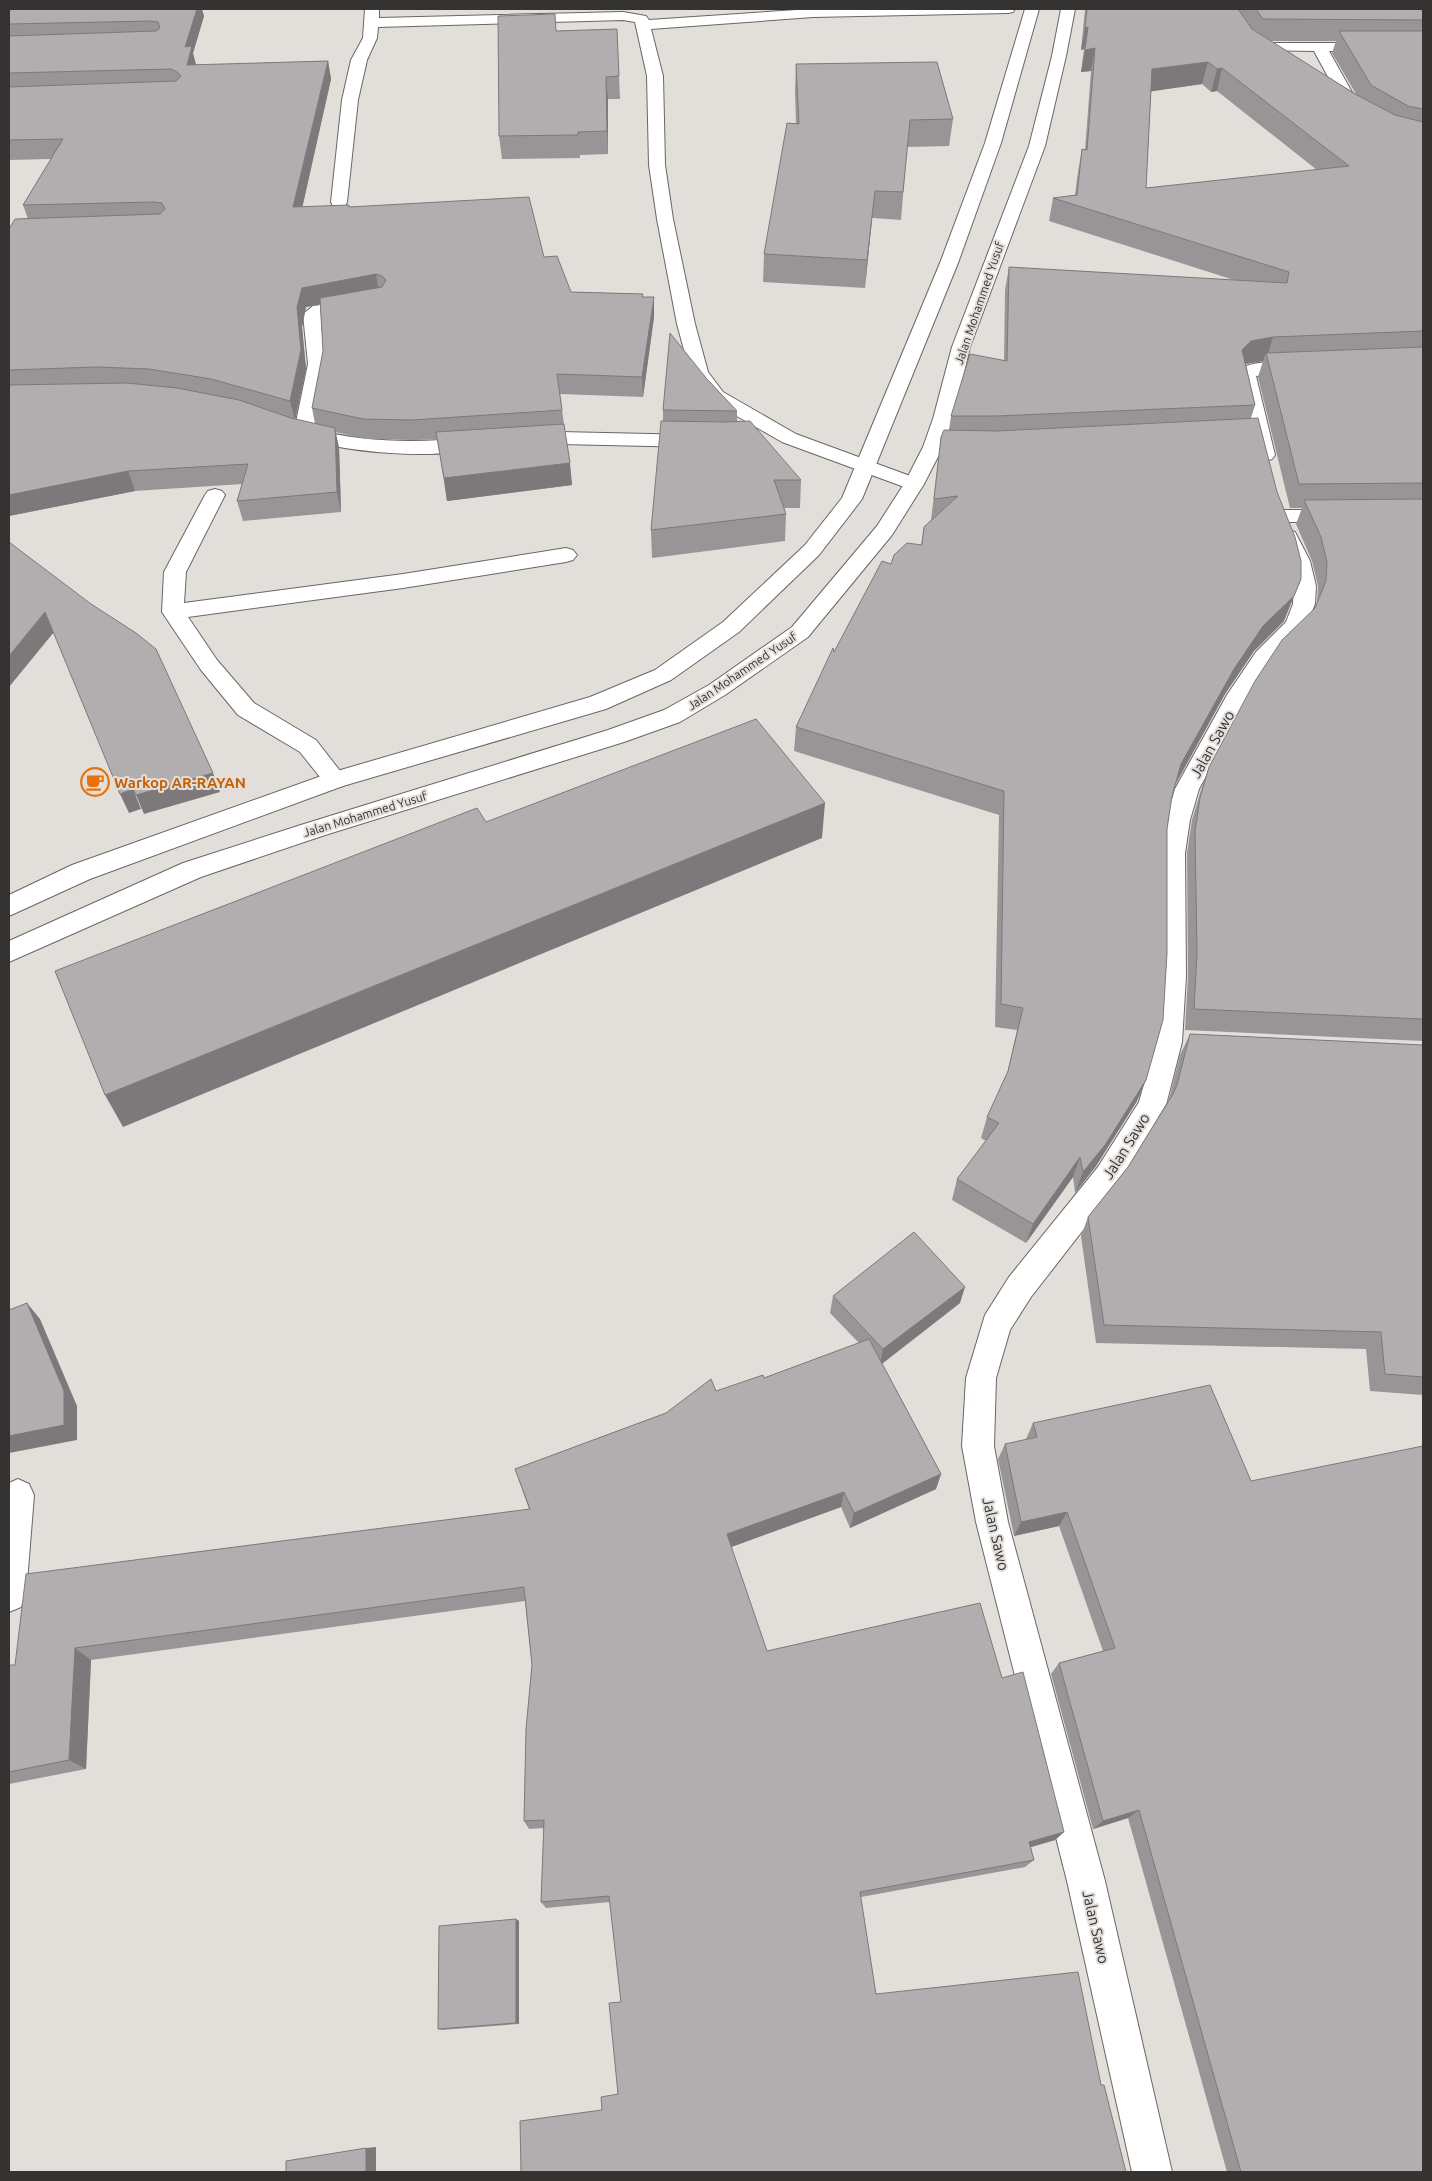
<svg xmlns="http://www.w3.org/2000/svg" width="1432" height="2181" viewBox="0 0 1432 2181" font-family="Ubuntu,sans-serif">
	<rect width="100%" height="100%" fill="#e2dfdb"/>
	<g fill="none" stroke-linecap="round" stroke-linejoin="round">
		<defs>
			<g id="minor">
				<path d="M365 9H379V18L623 12 646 16 649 20 812 9H1015L1013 12 1008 13 813 17 651 29 663 76 665 165 673 219 695 324 708 372 723 392 796 434 921 480 924 484 921 488 914 490 907 488 782 442 709 400 690 372 677 324 657 219 649 165 647 76 635 22 623 20 378 27 377 38 367 60 358 100 347 202 345 206H333L331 202 342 100 351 60 363 38Z"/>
				<path d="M1252 43H1423V51H1329L1363 112 1361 115H1349L1347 112 1314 51 1247 50 1245 47 1247 44Z"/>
				<path d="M356 299 362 300 365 304 362 308 321 316 326 364 314 429C367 444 420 442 475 438L482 440 485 444 482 448C434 460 340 453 294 435L291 431 295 427 308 364 303 314 313 306Z"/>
				<path d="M1298 361 1305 363 1307 367 1305 371 1256 376 1275 455 1272 459 1265 461 1258 459 1255 455 1237 373C1246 359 1282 362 1298 361Z"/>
				<path d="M560 432 695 435 702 437 705 441 702 445 695 447 560 444 528 447 521 445 518 441 521 437Z"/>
				<path d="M215 489 222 491 225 495 186 572 184 603 403 574 566 548 573 550 577 555 573 560 566 562 403 588 188 617 217 660 254 703 316 740 347 780 343 786 335 788 327 786 300 752 238 715 201 670 162 612 164 572 205 495 208 491Z"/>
				<path d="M1280 510H1337L1344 512 1347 516 1344 520 1337 522H1280L1273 520 1270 516 1273 512Z"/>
				<path d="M1288 530 1295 532 1310 561 1316 586 1315 604 1304 630 1272 662 1245 703 1199 789 1190 820 1185 853 1186 976 1182 1042 1166 1105 1118 1185 1031 1297 1010 1330 996 1378 994 1446 1008 1522 1105 1881 1172 2172H1132L1067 1881 976 1522 962 1446 966 1378 985 1315 1009 1277 1098 1167 1139 1102 1156 1042 1160 976 1161 853 1166 820 1175 789 1227 695 1256 652 1286 622 1293 604 1294 586 1288 561 1278 537 1281 532Z"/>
				<path d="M18 1479 29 1484 34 1495 26 1595 21 1607 9 1612V1483Z"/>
			</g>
			<g id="secondary">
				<path d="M1025 9H1039L1001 143 958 263 862 499 819 555 739 632 671 680 606 709 343 786 90 879 9 916V895L72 865 327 774 590 697 655 670 723 622 805 545 842 498 940 263 985 143Z"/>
				<path d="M1061 9H1075L1066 56 1045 146 970 347 953 419 943 447 924 484 892 535 808 637 725 695 680 722 624 742 322 836 201 877 9 962V941L183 863 304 824 608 730 664 710 709 685 792 627 877 526 904 484 923 447 933 419 952 347 1029 146 1052 56Z"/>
			</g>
		</defs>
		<use href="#minor" stroke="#6a6663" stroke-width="2"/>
		<use href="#secondary" stroke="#6a6663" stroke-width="2"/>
		<use href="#minor" fill="#fff" fill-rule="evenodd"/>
		<use href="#secondary" fill="#fff" fill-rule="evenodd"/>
	</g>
	<g fill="#999596" fill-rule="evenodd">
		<path d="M9 9 204 16 193 53 196 65 328 61 331 79 302 207H350L544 257 571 292 643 294V297H654V317L643 397 560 394 572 485 447 501 437 439 416 440 367 439 335 432 339 448 341 512 243 521 237 501 242 484 135 491 9 516V229L28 219 23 205 51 159 9 160ZM320 305 323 351 312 408 315 424 295 419 306 369 302 327 306 307Z"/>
		<path d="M1085 9H1423V1041L1185 1030 1188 976 1187 853 1192 820 1201 790 1209 767 1315 608 1317 603 1318 586 1312 561 1296 524 1302 508H1290L1258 377 1263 361 1246 364 1255 405 1251 418 1284 621 1254 651 1225 694 1176 784 1172 796 1167 829 1146 1080 1137 1101 1096 1166 1075 1193 1073 1177 1026 1243 952 1200 957 1179 986 1141 981 1138 987 1117 1007 1075 1017 1030 995 1027 999 815 794 751 796 727 834 652 891 564 921 545 924 527 931 520 941 437 949 430 951 416 1004 360 1005 290 1009 267 1234 280 1049 221 1053 198 1075 195 1078 172 1082 149 1085 150 1091 71 1081 72 1084 49 1081 50ZM1270 41H1336L1332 53 1356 94ZM1202 84 1211 92 1217 91 1317 170 1146 188 1151 91Z"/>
		<path d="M617 29 620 99H608V154L580 155V158L502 159 499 136 556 31Z"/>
		<path d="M796 64 953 119 949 146 907 147 901 220 872 218 865 288 763 282 764 254 796 124 795 91Z"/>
		<path d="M707 379 737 411V422L801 480 800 508H784L786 514 785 541 652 558 651 530 663 421V410Z"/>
		<path d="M1190 1034 1423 1045V1395L1370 1391 1366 1349 1096 1343 1081 1236 1088 1217 1128 1167 1169 1099 1180 1055Z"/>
		<path d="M833 1296 960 1303 882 1364 941 1474 936 1489 850 1528 841 1507 731 1547 767 1651 1002 1678 1064 1832 1055 1840 1031 1847 1034 1860 1025 1867 861 1897 602 2110 618 2094 621 2002 610 1902 546 1908 541 1902 544 1828 529 1829 524 1821 532 1665 525 1601 91 1660 86 1769 9 1784V1665H15L529 1509 515 1469 666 1413 716 1391 764 1378 859 1343 830 1313Z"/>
		<path d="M1033 1423 1251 1481 1423 2172H1227L1128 1818 1093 1829 1051 1674 1059 1663 1103 1651 1059 1526 1014 1536 998 1459 1005 1444 1026 1439Z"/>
		<path d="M516 1919 519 1921V2024L442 2030 438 2029Z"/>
	</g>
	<g fill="#7d797a">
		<path d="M197 9H202L204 16 193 53 196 65H187L185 47Z"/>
		<path d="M1088 27 1084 49 1081 50 1085 28Z"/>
		<path d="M1095 48 1091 71 1081 72 1085 50Z"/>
		<path d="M328 61 331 79 298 227 293 207Z"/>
		<path d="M1208 62 1202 84 1147 92 1152 69Z"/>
		<path d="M1222 68 1217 91 1211 92 1217 69Z"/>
		<path d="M606 77 608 99V154L607 131Z"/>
		<path d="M875 191 872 218 865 288 867 260Z"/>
		<path d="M376 274 379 294 306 307 302 327 306 369 295 421 290 401 297 307 302 288Z"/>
		<path d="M654 297V317L643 397 642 377Z"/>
		<path d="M1273 337 1267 357 1266 353 1263 361 1244 364 1242 350 1251 341Z"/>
		<path d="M335 428 339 448 341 512 337 492Z"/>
		<path d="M570 463 572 485 447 501 444 478Z"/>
		<path d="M128 471 135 491 9 516V495Z"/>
		<path d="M1301 579 1284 621 1254 651 1225 694 1173 788 1181 764 1234 669 1263 626Z"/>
		<path d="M45 612 54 632 9 687V656Z"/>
		<path d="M213 773 220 792 144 814 136 795Z"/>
		<path d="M133 789 141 809 129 813 120 794Z"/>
		<path d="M825 803 822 838 123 1127 105 1095Z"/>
		<path d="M1146 1080 1137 1101 1096 1166 1075 1193 1083 1172Z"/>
		<path d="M1080 1157 1073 1177 1026 1243 1033 1224Z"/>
		<path d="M965 1287 960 1303 880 1365 883 1349Z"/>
		<path d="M27 1303 40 1319 77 1406V1440L9 1453V1436Z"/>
		<path d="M941 1474 936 1489 850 1528 854 1513Z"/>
		<path d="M844 1492 841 1507 726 1549 727 1534Z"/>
		<path d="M1067 1512 1059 1526 1014 1536 1021 1522Z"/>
		<path d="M75 1648 91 1660 86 1769 69 1760Z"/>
		<path d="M1139 1810 1128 1818 1093 1829 1103 1821Z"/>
		<path d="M1064 1832 1055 1840 1021 1850 1029 1842Z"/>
		<path d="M516 1919 519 1921V2024L516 2023Z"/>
		<path d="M376 2147V2172H366V2148Z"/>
	</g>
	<g fill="#b2adaf" stroke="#7d797a" fill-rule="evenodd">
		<path d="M9 9H197L185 47 192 46 187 65 328 61 293 207 349 205V207L529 197 544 257 557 256 571 292 643 294 642 297H654L642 377 557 374 562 410 412 420 363 419 312 408 323 351 320 298 382 287 386 280 382 276 376 274 302 288 297 307 301 350 290 401 211 379 149 369 97 367 9 370V229L15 219 160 214 165 209 162 203 154 202 23 205 63 139 9 140V87L176 81 181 76 177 72 171 69 9 73V36L156 31 160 28 158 22 151 21 9 24Z"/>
		<path d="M1087 9H1238L1252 29 1355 94 1395 115 1423 122V331L1273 337 1251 341 1242 350 1255 405 997 416H951L970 354 1007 361 1009 267 1287 283 1289 272 1053 198 1077 195 1082 149 1087 150 1095 48 1085 50 1088 27 1085 28ZM1208 62 1217 69 1222 68 1349 166 1146 188 1152 69Z"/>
		<path d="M1256 9H1423V20L1263 19Z"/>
		<path d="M555 14 556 31 617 29 619 76 606 77 607 131 578 132V135L499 136 498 16Z"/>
		<path d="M1339 31H1423V109L1408 106 1371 85Z"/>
		<path d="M937 62 953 119 910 120 903 192 875 191 867 260 764 254 787 123 799 124 796 64Z"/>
		<path d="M670 333 707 379 737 411 663 410Z"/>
		<path d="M1423 347V483L1299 484 1266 353Z"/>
		<path d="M127 383 177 388 239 400 291 418 335 428 337 492 237 501 248 464 128 471 9 495V385Z"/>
		<path d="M1258 418 1277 492 1295 537 1301 561V579L1294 596 1263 626 1234 669 1181 764 1172 796 1167 829V953L1163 1020 1146 1080 1105 1145 1083 1172 1080 1157 1033 1224 957 1179 999 1123 987 1117 1008 1071 1023 1008 1001 1004 1004 791 796 727 833 648 834 652 882 561 891 564 894 555 907 543 922 545 924 527 958 496 934 499 941 437 944 430 997 431Z"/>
		<path d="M661 421 725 422 750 421 801 480H774L786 514 651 530Z"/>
		<path d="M564 424 570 463 444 478 436 432Z"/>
		<path d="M1423 499V1019L1194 1009 1197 954 1195 831 1200 798 1209 767 1255 681 1282 640 1315 608 1326 581 1327 562 1321 537 1304 500Z"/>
		<path d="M9 542 91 604 136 633 156 649 213 773 136 795 133 789 120 794 45 612 9 656Z"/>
		<path d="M756 719 825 803 105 1095 55 971 477 808 486 822Z"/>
		<path d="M1190 1034 1423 1045V1377L1385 1374 1381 1332 1104 1325 1088 1217 1128 1167 1173 1094 1177 1085Z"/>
		<path d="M914 1232 965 1287 883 1349 833 1296Z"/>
		<path d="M27 1303 64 1391V1425L9 1436V1310Z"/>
		<path d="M869 1339 941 1474 854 1513 844 1492 727 1534 767 1651 980 1603 1002 1678 1023 1672 1064 1832 1029 1842 1034 1860 860 1892 876 1994 1078 1972 1101 2085H1104L1126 2172H521L520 2121 602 2110 601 2097 618 2094 609 2003 621 2002 609 1896 541 1902 544 1820 524 1821 526 1729 532 1665 524 1587 75 1648 69 1760 9 1772V1665H15L26 1574 530 1509 515 1469 666 1413 711 1379 716 1391 763 1375 764 1378Z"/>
		<path d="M1210 1385 1251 1481 1423 1446V2172H1241L1139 1810 1103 1821 1059 1663 1115 1648 1067 1512 1021 1522 1005 1444 1037 1437 1033 1423Z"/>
		<path d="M516 1919V2023L438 2029 439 1926Z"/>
		<path d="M366 2148V2172H286V2161Z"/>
	</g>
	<defs>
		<symbol id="cafe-ring" viewBox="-11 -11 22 22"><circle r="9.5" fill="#e2dfdb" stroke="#e8710a" stroke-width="1.5"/><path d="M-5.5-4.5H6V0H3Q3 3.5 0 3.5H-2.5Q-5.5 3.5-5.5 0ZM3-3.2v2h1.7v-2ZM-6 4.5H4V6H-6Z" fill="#e8710a"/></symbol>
	</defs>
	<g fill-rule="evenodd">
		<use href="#cafe-ring" x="79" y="766" width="32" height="32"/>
	</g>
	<g text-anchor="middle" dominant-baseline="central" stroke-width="4" stroke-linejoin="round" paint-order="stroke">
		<g font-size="12" fill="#353332" stroke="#e2dfdb">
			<text transform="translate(979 303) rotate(-71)">Jalan Mohammed Yusuf</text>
			<text transform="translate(742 671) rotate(-34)">Jalan Mohammed Yusuf</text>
			<text transform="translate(365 814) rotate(-17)">Jalan Mohammed Yusuf</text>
		</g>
		<g font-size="15" fill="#353332" stroke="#e2dfdb">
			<text transform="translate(1212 744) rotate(-61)">Jalan Sawo</text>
			<text transform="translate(1126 1146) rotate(-58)">Jalan Sawo</text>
			<text transform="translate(996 1534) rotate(77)">Jalan Sawo</text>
			<text transform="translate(1096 1927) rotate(77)">Jalan Sawo</text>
		</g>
		<g font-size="15" font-weight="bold" fill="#c56008" stroke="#e2dfdb" text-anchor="start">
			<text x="114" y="782">Warkop AR-RAYAN</text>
		</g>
	</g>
	<rect width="1432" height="2181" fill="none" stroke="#353332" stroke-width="20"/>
</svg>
